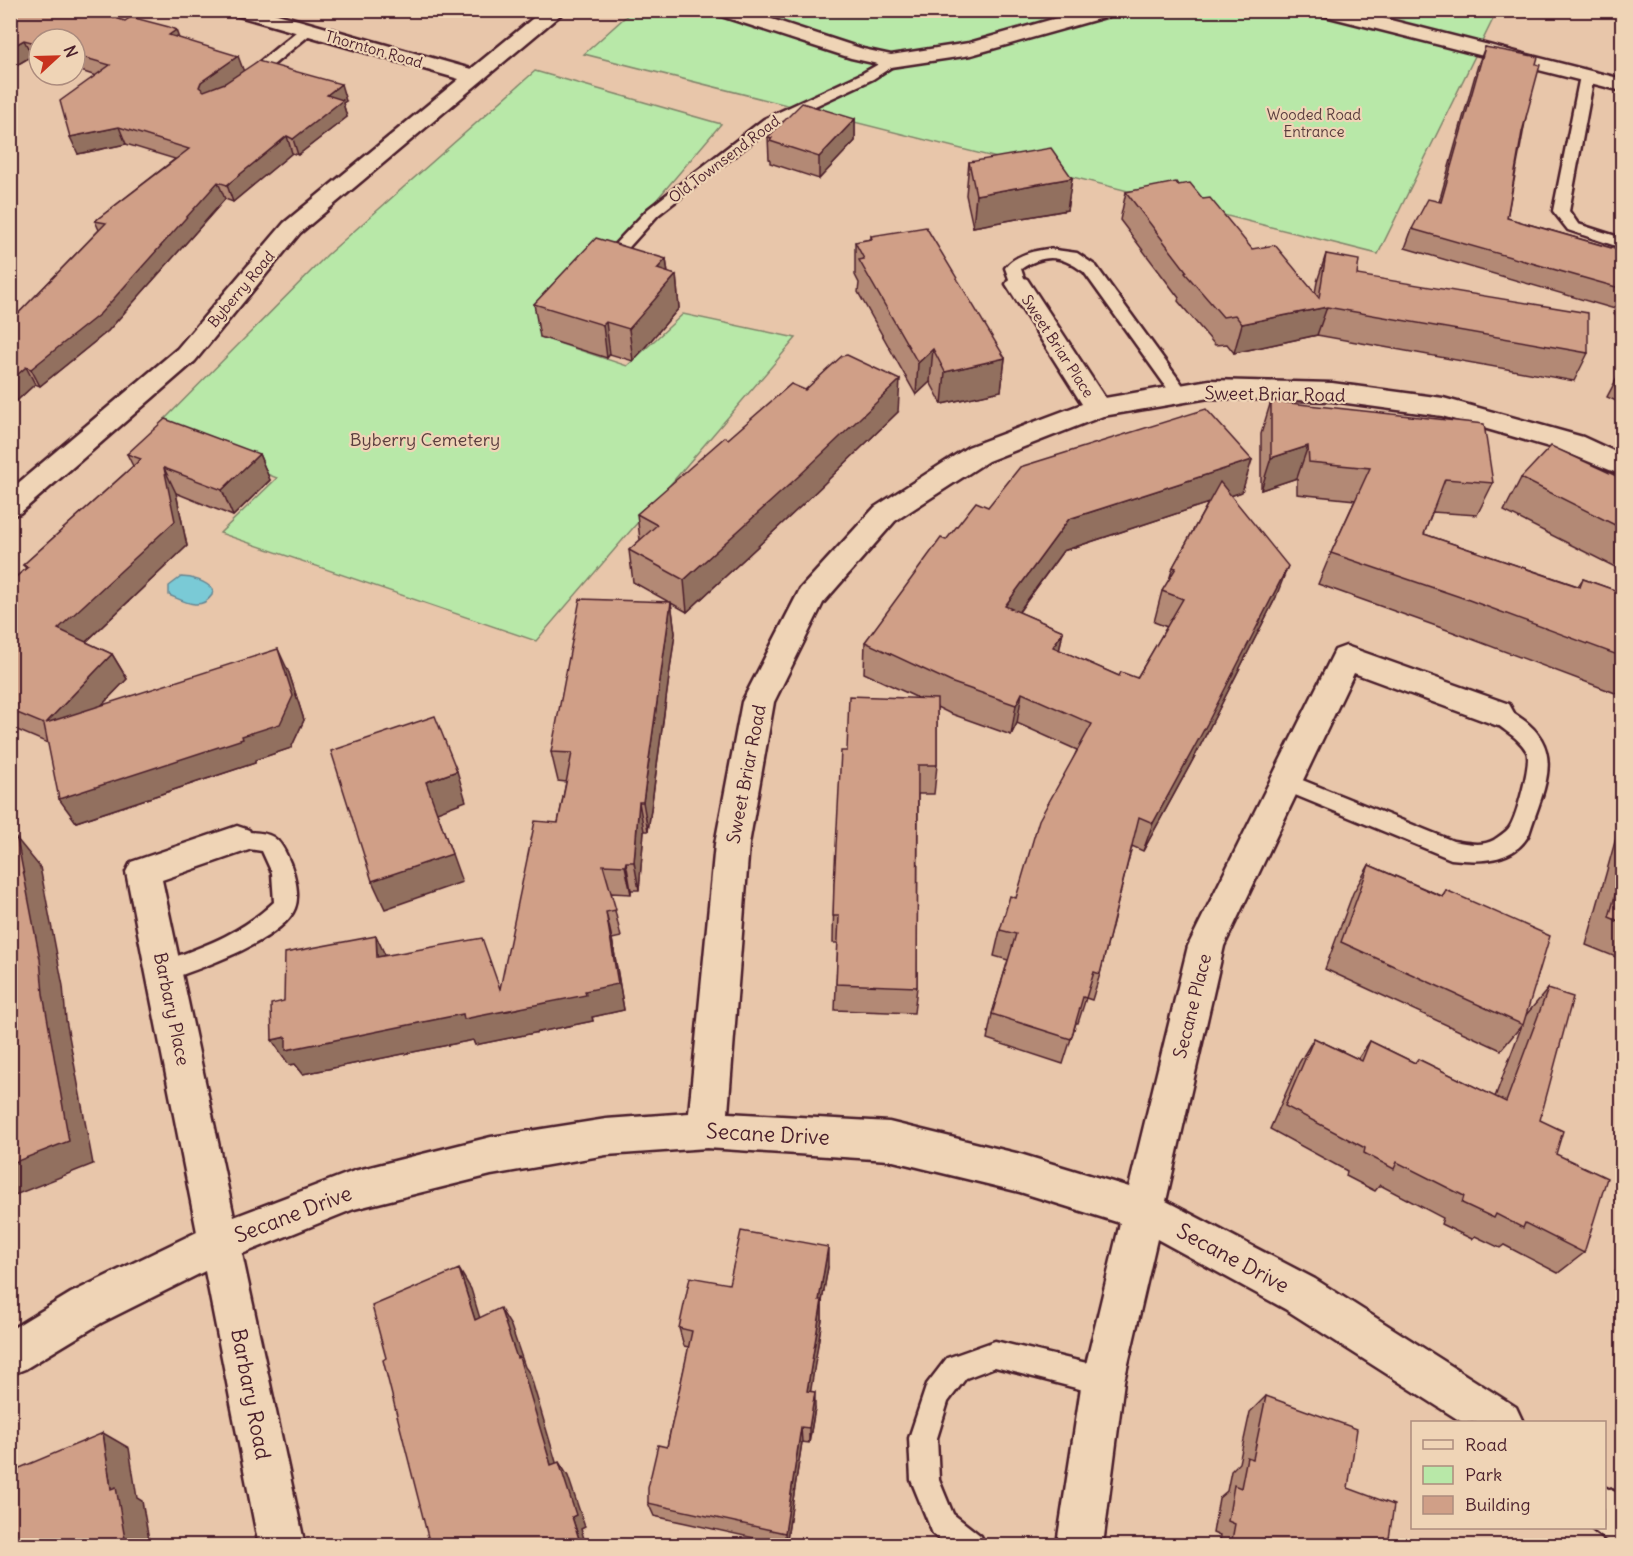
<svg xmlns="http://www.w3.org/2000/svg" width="1633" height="1556" viewBox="0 0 1633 1556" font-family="Delius,sans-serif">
	<rect width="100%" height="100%" fill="#e8c6aa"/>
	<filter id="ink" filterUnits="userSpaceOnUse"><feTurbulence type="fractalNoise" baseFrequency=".0167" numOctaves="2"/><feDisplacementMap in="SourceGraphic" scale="12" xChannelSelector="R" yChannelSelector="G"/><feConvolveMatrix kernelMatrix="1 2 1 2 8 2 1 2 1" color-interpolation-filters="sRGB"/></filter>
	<g filter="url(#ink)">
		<g fill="#b8e8a8" stroke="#81846a" stroke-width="1.5">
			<path d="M633 10H1493L1497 11 1378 254 584 54Z"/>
			<path d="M535 71 721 124 540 337 627 366 683 314 796 338 536 641 220 533 277 478 154 430 327 255Z"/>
		</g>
		<path fill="#7acad6" stroke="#678692" stroke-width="1.5" d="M181 577C192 577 206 581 213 590L212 595C200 612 184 601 169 595V586Z"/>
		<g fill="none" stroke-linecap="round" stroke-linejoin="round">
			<defs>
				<g id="lane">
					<path d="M307 26 314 30 312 33 250 84H240L238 81 240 78 302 27Z"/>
					<path d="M891 57 898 61 896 64 873 79 774 125 658 215 612 266H600L598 263 600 260 648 209 764 119 863 73Z"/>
					<path d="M1587 72 1594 76 1569 211 1578 224 1622 238V248L1568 230 1553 211 1580 76Z"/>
					<path d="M1048 249 1077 253 1096 266 1187 391 1190 395 1187 399H1175L1084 272C1062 256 1046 252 1021 269L1026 284 1024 287H1012L1005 268C1015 255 1032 251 1048 249Z"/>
					<path d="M1498 705C1507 708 1514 714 1522 719 1567 751 1542 792 1529 834 1514 863 1478 862 1451 859L1278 788 1274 782 1278 776 1285 773 1453 841C1466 843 1482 847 1494 840 1498 837 1506 832 1509 828 1516 819 1532 762 1527 752 1517 733 1496 729 1488 713L1491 707Z"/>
					<path d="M237 831C269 834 277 830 290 863 295 875 300 895 295 908 283 941 195 970 164 981L156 978 152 971 156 964C201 947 238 936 274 902L272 873 262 851 229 846 226 840 229 834Z"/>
					<path d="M995 1341 1103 1367 1113 1371 1117 1381 1113 1391 1103 1395 995 1367 966 1378 948 1402 937 1438 939 1480 953 1514 981 1536 985 1546H947L933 1534 911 1480 909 1438 927 1384 947 1358Z"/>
				</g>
				<g id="street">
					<path d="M712 10H744L863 49 891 55 969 43 1085 10H1119L1116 14 971 55 891 67 851 58 715 14Z"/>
					<path d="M1314 10H1351L1622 79V91L1317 14Z"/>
					<path d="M1018 276 1027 279 1105 398 1209 380 1332 383 1443 398 1583 437 1622 455V475L1563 451 1442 416 1332 401 1209 398 1103 416 988 461 895 521 823 603 774 702 749 844 728 1113 889 1122 1020 1154 1129 1187 1188 946 1335 650 1346 646 1509 704 1514 713 1509 722 1498 726 1354 673 1224 946 1166 1201 1315 1279 1516 1407 1523 1422H1462L1285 1309 1157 1239 1124 1381 1104 1537 1100 1546H1062L1058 1537 1082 1381 1120 1223 1020 1192 889 1160 707 1148 606 1155 491 1175 354 1209 242 1254 305 1546H259L205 1271 101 1323 25 1369 10 1375V1330L71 1293 197 1232 126 872 131 862 237 826 249 830 254 840 249 850 162 880 234 1217 354 1171 491 1137 606 1119 689 1113 715 844 742 702 796 597 800 589 875 507 968 447 1082 404 1006 284 1009 279Z"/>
					<path d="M1604 1487 1622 1495V1546L1606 1540 1591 1528H1604Z"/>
				</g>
				<path id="secondary" d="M229 10H263L471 69 543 10H566L300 233 195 361 20 513 10 516V490L177 349 284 223 459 79 232 14Z"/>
			</defs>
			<use href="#lane" stroke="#4a1f2b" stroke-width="5"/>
			<use href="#street" stroke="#4a1f2b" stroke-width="5"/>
			<use href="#secondary" stroke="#4a1f2b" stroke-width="5"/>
			<use href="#lane" fill="#efd4b6" fill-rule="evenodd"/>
			<use href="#street" fill="#efd4b6" fill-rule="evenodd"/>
			<use href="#secondary" fill="#efd4b6" fill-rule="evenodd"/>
		</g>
		<g fill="#b38974" stroke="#4a1f2b" stroke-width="1.5" fill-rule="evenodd">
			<path d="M10 10 178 38 243 71 346 101 343 103 347 117 298 155 292 153 233 202 225 199 108 331 40 386 35 384 10 407V322L99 230 95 221 175 159 126 144 78 154 96 76 75 69V39H39V58L32 56 10 69Z"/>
			<path d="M1485 47 1536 64 1507 218 1615 249 1622 236 1617 234 1623 202V317L1614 314 1615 309 1405 248 1412 229 1439 202 1478 65Z"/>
			<path d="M855 119V141L819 179 770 163V160L769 159 768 137Z"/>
			<path d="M969 162 1072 178 1067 210 973 227 966 195Z"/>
			<path d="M1178 185 1203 199 1252 249 1315 293 1317 282 1326 254 1357 275 1588 353 1574 381 1317 335 1234 353 1227 344 1215 345 1178 301 1179 298 1120 220 1126 192Z"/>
			<path d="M871 236 1005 358 1001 391 942 404 930 382 916 395 858 292 859 283 855 275V242L871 239Z"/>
			<path d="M666 259 668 273 676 275 679 308 633 361 610 354 607 358 540 337 534 304Z"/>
			<path d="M1623 373V404L1607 397 1617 378Z"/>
			<path d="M805 390 898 412 800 507 687 612 671 603 675 633 648 831H644L639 890H631V894L611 893 621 937 612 939 624 1010 592 1017 593 1021 475 1045 473 1040 303 1074 295 1064 289 1065 284 1001 376 936 385 956 500 988 558 823 566 782 558 781 551 752 669 602 633 582 629 550 640 540 637 514 728 439Z"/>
			<path d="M1271 401 1493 483 1477 515 1432 512 1424 534 1578 586 1583 579 1623 593V688L1618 694 1453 632 1318 584 1331 553 1355 500 1297 494V478L1261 490V434Z"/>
			<path d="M127 454H259L270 480 233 516 176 493 187 546 86 642 112 654 127 679 102 705 289 673 304 720 291 748 255 760V763L76 822 48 743 10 727V582L26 568 23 565 133 466Z"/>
			<path d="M1521 478 1623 479V571L1504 511Z"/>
			<path d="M1242 492 1230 496 1276 597 1196 754 1143 851 1132 846 1100 974 1092 1000 1086 998 1078 1023H1076L1063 1064 987 1039 992 1014 1008 960 994 956 1000 930 1016 898 1077 750 1017 723 1011 735 949 713 937 707V765L934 794H918L917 987 914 1013 835 1010 838 943H833L834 884 847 751 918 698 864 673 865 642 946 540ZM1208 503 1173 567 1169 580 1162 591 1154 622 1167 627 1137 678 1119 676 1059 650 1063 631 1019 612 1063 551Z"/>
			<path d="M1623 813V960L1586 945Z"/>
			<path d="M1369 865 1442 896 1446 890 1526 1015 1548 989 1540 1120 1556 1154 1584 1253 1558 1273 1504 1245 1500 1248 1475 1236 1472 1239 1441 1224 1443 1218 1380 1185 1375 1191 1346 1176 1347 1171 1270 1129 1299 1063 1314 1038 1358 1059 1370 1041 1415 1063 1418 1059 1495 1097 1522 1025 1501 1050 1325 969 1353 893Z"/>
			<path d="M1623 1265V1281L1615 1271Z"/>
			<path d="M828 1267 822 1300V1319L810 1392 815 1408 809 1443 802 1442 786 1545 654 1516 648 1503 667 1447 689 1347 684 1346 679 1328 729 1284Z"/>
			<path d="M1266 1396 1348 1488 1388 1545H1218L1220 1536 1213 1533 1219 1498 1227 1491 1231 1471 1239 1463 1250 1412Z"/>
		</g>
		<g fill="#926f5e" stroke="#4a1f2b" stroke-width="1.5">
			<path d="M176 30 182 47 169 35Z"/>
			<path d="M24 40 32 56 10 69V48Z"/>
			<path d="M238 56 244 72 205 104 199 87 201 82Z"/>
			<path d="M341 84 346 101 343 103 347 117 298 155 293 139 327 95Z"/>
			<path d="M855 119V141L819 179V157Z"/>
			<path d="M119 127 126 144 78 154 70 137Z"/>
			<path d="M287 136 292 153 233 202 227 185Z"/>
			<path d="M1072 178 1067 210 973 227 976 195Z"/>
			<path d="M218 182 225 199 108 331 40 386 31 369Z"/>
			<path d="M666 259 669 283 676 275 679 308 633 361 629 329 657 269Z"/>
			<path d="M1327 307 1317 335 1234 353 1242 324Z"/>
			<path d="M606 322 610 354 607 358 603 325Z"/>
			<path d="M933 349 930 382 916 395 918 363Z"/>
			<path d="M1005 358 1001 391 942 404 945 372Z"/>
			<path d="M26 367 35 384 10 407V381Z"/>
			<path d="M900 380 898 412 800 507 687 612 684 580Z"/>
			<path d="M1308 446 1297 478 1261 490 1271 458Z"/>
			<path d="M259 454 270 480 233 516 222 490Z"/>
			<path d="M1252 460 1242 492 1063 551 1001 636 1005 606 1069 519Z"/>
			<path d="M164 468 176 493 187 546 73 654 58 629Z"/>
			<path d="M1288 566 1276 597 1196 754 1143 851 1153 823Z"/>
			<path d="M671 602 675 633 648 831 643 802Z"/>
			<path d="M1063 631 1057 662 1053 647Z"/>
			<path d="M278 649 289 673 304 720 291 748 255 760V763L76 822 59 799Z"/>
			<path d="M112 654 127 679 62 746 46 723Z"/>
			<path d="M1022 693 1017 723 1011 735 1016 705Z"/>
			<path d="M457 771 466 801 437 812 462 882 385 909 372 881 426 782Z"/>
			<path d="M639 802 644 831 639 890 634 862Z"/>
			<path d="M17 839 40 867 63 986 66 1020 93 1164 10 1197Z"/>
			<path d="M626 862 631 890V894L625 866Z"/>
			<path d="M606 912 612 939 624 1010 592 1017 593 1021 475 1045 473 1040 303 1074 295 1064 289 1065 272 1040 286 1037 463 1014 508 1011 585 991Z"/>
			<path d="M376 936 389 963 377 957Z"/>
			<path d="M828 1247V1267L819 1319V1300Z"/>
			<path d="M459 1269 471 1289 486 1338 475 1320Z"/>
			<path d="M822 1300V1319L808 1408 807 1391Z"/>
			<path d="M500 1308 511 1326 525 1367 530 1374 561 1479 551 1465Z"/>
			<path d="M815 1392V1408L809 1443V1428Z"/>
			<path d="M801 1427 802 1442 786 1545 785 1533Z"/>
			<path d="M103 1433 129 1448 137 1498 142 1501 150 1545H126L111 1489Z"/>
			<path d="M559 1462 568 1476 585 1527 581 1529 586 1545H581L572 1517Z"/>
		</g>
		<g fill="#d09f87" stroke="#4a1f2b" stroke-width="1.5">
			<path d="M10 10H89L125 21 131 17 169 27 176 30 169 35 238 56 201 82 199 87 204 91 225 83 258 61 341 84 327 95 343 100 293 139 287 136 227 185 218 182 100 314 31 369 26 367 10 381V322L106 223 95 221 189 149 119 127 70 137 60 101 110 65 75 55V39H39V44L24 40 10 48Z"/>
			<path d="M1485 47 1538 57 1536 64 1540 65 1522 132 1507 218 1622 251 1623 248V289L1412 229 1428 199 1441 202Z"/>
			<path d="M802 103 855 119 819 157 770 141 772 138 768 137Z"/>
			<path d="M1051 148 1072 178 976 195 969 162Z"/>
			<path d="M1176 182 1178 185 1190 183 1203 199 1210 198 1252 249 1275 245 1319 298 1326 254 1359 260 1357 275 1588 313V353L1327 307 1242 324 1235 315 1223 317 1185 273 1187 272 1126 192Z"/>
			<path d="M926 227 1005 358 945 372 933 349 918 363 859 260 864 259 855 242 872 239 871 236Z"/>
			<path d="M596 238 666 259 657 269 676 275 629 329 606 322 603 325 534 304Z"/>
			<path d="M847 355 900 380 800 475 684 580 629 550 657 525 637 514 725 437 728 439 791 384 805 390 842 356Z"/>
			<path d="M1623 373V381L1617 378Z"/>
			<path d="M1271 401 1484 424 1493 483 1445 479 1424 534 1580 587 1583 579 1623 593V657L1469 600 1331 553 1370 468 1309 462 1308 446 1271 458Z"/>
			<path d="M1206 409 1252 460 1069 519 1005 606 1063 631 1053 647 1119 676 1121 672 1137 678 1183 599 1162 591 1176 568 1173 567 1220 482 1288 566 1207 724 1153 823 1139 817 1100 974 1094 972 1086 998 1083 997 1071 1039 992 1014 1016 934 1000 930 1010 896 1016 898 1039 820 1092 724 1022 693 1016 705 953 683 865 642 941 538 946 540 976 502 988 507 1020 467Z"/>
			<path d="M165 419 259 454 222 490 164 468 175 521 58 629 112 654 46 723 278 649 293 696 280 724 242 736 243 739 59 799 44 724 10 710V582L28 567 23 565 141 459 127 454Z"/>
			<path d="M1551 446 1623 479V529L1521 478Z"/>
			<path d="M580 599 671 602 643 802H639L634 862H626L625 866 603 865 616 910 606 912 618 984 585 991 586 995 464 1019 463 1014 286 1050V1037L272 1040 271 1004 284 1001 285 953 376 936 377 957 482 938 500 989 535 821 558 823 572 753 551 752Z"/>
			<path d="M849 696 937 699V765H918L917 987 836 984 839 916H833L834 884 841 751H847Z"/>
			<path d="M435 716 457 771 426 782 452 854 372 881 331 751Z"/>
			<path d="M17 839 40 959 43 994 69 1141 10 1164V841Z"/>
			<path d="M1369 865 1443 897 1446 890 1550 936 1523 1025 1341 942Z"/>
			<path d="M1623 868V923L1609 917Z"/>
			<path d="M1548 989 1573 997 1540 1120 1563 1131 1556 1154 1607 1178 1584 1253 1525 1223 1523 1228 1496 1214 1494 1218 1462 1203 1464 1196 1397 1162 1394 1169 1364 1153 1365 1148 1285 1106 1314 1038 1362 1061 1370 1041 1415 1063 1418 1059 1506 1102Z"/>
			<path d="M741 1231 828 1247 819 1300H822L807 1391 815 1392 809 1428 801 1427 785 1533 648 1503V1488L658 1445 667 1447 692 1331 679 1328 690 1277 729 1284Z"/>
			<path d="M459 1269 475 1320 500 1308 517 1358 519 1357 551 1465 559 1462 576 1515 572 1517 581 1545H430L383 1360 386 1358 372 1306Z"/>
			<path d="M1266 1396 1357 1429 1348 1488 1394 1505 1388 1545H1231L1235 1524 1228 1521 1234 1485 1241 1488 1247 1457 1253 1459Z"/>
			<path d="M103 1433 111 1489 116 1487 126 1545H10V1472Z"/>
		</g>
	</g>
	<g text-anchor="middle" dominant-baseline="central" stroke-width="4.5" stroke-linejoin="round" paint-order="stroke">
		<g font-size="15" fill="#4a1f2b" stroke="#efd4b6">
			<text transform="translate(374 49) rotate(16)">Thornton Road</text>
			<text transform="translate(724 159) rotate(-37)">Old Townsend Road</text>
			<text transform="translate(241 289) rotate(-50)">Byberry Road</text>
			<text transform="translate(1058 346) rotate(57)">Sweet Briar Place</text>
		</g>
		<g font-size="15" fill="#5a3d3e" stroke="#efd4b6">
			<text x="1314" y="114">Wooded Road<tspan x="1314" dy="17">Entrance</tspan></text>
		</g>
		<g font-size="18" fill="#4a1f2b" stroke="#efd4b6">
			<text transform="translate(1275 394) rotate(1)">Sweet Briar Road</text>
			<text transform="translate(746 774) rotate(-79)">Sweet Briar Road</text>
			<text transform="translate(1192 1006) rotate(-76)">Secane Place</text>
			<text transform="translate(172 1009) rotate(78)">Barbary Place</text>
		</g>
		<g font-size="18" fill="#5a3d3e" stroke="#efd4b6">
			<text x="425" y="439">Byberry Cemetery</text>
		</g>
		<g font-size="21" fill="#4a1f2b" stroke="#efd4b6">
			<text transform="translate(768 1134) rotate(3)">Secane Drive</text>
			<text transform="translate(293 1214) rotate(-21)">Secane Drive</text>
			<text transform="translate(1233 1258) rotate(28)">Secane Drive</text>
			<text transform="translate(251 1394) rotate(79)">Barbary Road</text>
		</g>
	</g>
	<rect width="1633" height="1556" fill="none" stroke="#efd4b6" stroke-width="36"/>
	<rect x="18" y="18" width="1597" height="1520" fill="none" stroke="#4a1f2b" stroke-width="2" filter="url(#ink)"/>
	<rect x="1411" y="1421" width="195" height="108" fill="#efd4b6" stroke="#ad8c7e" stroke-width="1.5"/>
	<rect x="1423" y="1440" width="30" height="9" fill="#efd4b6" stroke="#ad8c7e" stroke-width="1.5"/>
	<text x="1465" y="1451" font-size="18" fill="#4a1f2b">Road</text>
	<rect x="1423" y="1466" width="30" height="18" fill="#b8e8a8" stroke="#ad8c7e" stroke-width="1.5"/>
	<text x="1465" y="1481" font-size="18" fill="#4a1f2b">Park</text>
	<rect x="1423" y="1496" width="30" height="18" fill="#d09f87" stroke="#ad8c7e" stroke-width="1.5"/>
	<text x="1465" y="1511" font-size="18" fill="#4a1f2b">Building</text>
	<g transform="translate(57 57) rotate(68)"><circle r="28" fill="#efd4b6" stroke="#ad8c7e" stroke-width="1.5"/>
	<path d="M0-4.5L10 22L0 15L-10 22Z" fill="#c8321e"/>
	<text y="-9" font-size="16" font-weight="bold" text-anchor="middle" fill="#4a1f2b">N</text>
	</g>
</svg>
